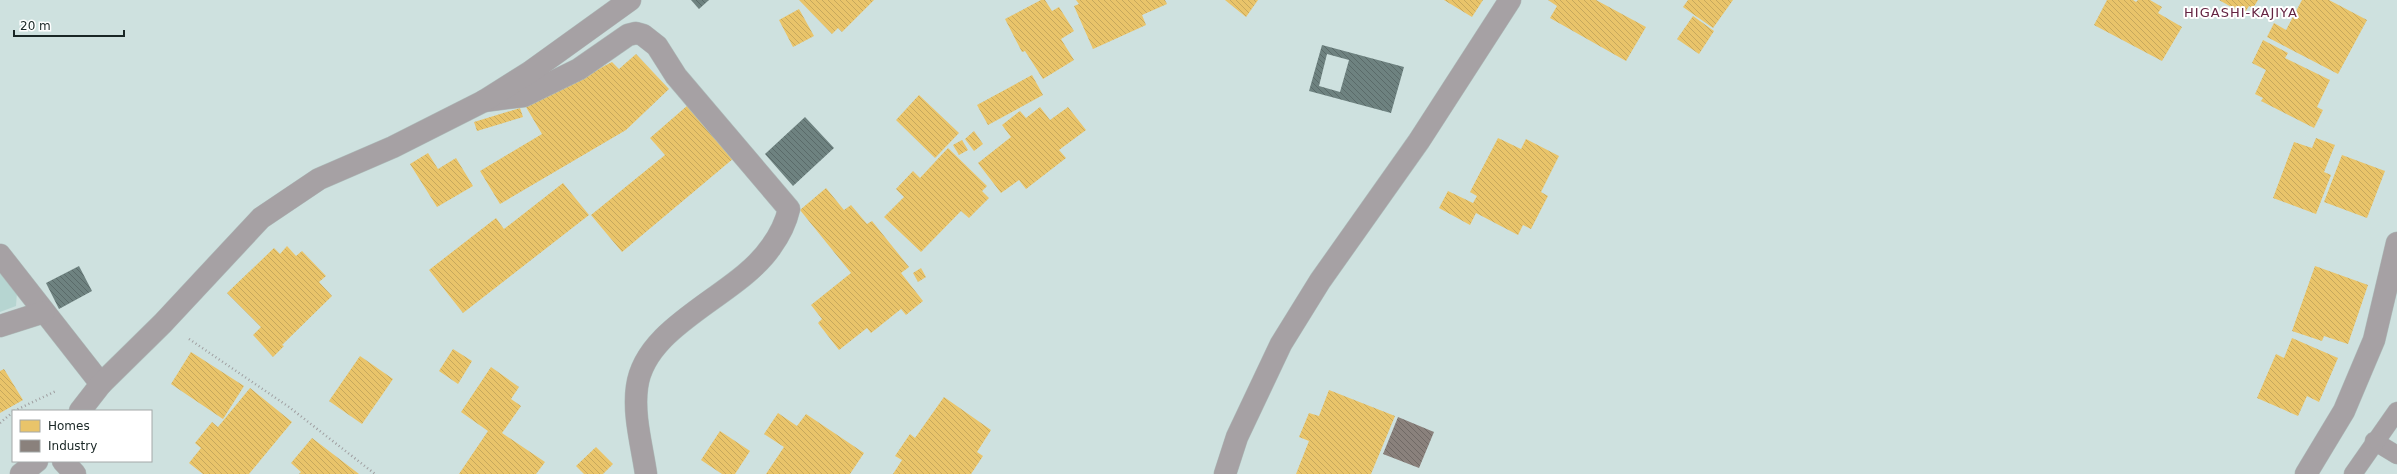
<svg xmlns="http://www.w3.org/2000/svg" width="2397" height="474" viewBox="0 0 2397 474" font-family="'DejaVu Sans',sans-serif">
	<defs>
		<pattern id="homes-back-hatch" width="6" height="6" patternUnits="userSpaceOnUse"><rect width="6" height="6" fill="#e9c46a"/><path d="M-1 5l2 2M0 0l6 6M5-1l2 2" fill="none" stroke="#c7a85c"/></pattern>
		<pattern id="industry-back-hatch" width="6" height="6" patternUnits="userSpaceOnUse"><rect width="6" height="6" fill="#8a817c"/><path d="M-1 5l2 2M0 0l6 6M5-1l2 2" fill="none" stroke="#706965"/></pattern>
		<pattern id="building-back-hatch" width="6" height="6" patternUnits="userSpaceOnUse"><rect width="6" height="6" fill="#6e8280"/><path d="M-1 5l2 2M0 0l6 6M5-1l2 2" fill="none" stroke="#5a6a69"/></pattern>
	</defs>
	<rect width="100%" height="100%" fill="#cee1df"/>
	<path fill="#b6d5d1" d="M0 269 17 292 16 306 0 312Z"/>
	<g fill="url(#homes-back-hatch)">
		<path d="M799 0H874L842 32 838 28 832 34Z"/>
		<path d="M1041 0H1045L1052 11 1059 7 1074 31 1061 39 1074 60 1043 79 1025 51 1022 52 1005 19Z"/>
		<path d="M1076 0H1165L1167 4 1142 15 1146 25 1093 49 1074 6 1079 4Z"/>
		<path d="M1225 0H1258L1246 17Z"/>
		<path d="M1444 0H1483L1472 17Z"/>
		<path d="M1548 0H1596L1646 27 1626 61 1550 18 1557 6Z"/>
		<path d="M1688 0H1733L1713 28 1683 7Z"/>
		<path d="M2107 0H2133L2136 2 2138 0H2150L2162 7 2158 13 2182 27 2162 61 2094 25Z"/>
		<path d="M2219 0H2258L2253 8 2249 6 2244 14Z"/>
		<path d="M2302 0H2329L2367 20 2338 74 2267 37 2274 23 2286 30Z"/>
		<path d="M799 9 814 36 793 47 779 20Z"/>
		<path d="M1693 16 1714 31 1699 54 1677 39Z"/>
		<path d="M2263 40 2288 53 2285 58 2330 80 2317 107 2323 110 2314 128 2261 101 2263 98 2255 94 2266 70 2252 63Z"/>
		<path d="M636 54 669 89 626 130 500 204 480 171 542 134 526 107 612 62 619 69Z"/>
		<path d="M1032 75 1043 95 988 125 977 105Z"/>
		<path d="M919 95 959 133 935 158 896 120Z"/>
		<path d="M688 105 734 158 622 252 591 215 665 155 650 138Z"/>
		<path d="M1040 107 1050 120 1068 107 1086 130 1059 150 1066 158 1026 189 1019 180 1001 193 978 163 1011 137 1002 125 1020 111 1026 118Z"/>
		<path d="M520 108 523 117 477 131 474 122Z"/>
		<path d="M974 131 983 144 974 151 965 139Z"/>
		<path d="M1498 138 1521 149 1526 139 1559 156 1541 192 1548 196 1531 229 1523 225 1518 235 1476 213 1470 225 1439 208 1448 191 1473 203 1477 196 1470 192Z"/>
		<path d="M2316 138 2335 145 2324 172 2331 175 2316 214 2273 198 2294 142 2312 148Z"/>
		<path d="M962 140 968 150 959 155 953 145Z"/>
		<path d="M948 148 987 186 982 191 989 198 969 218 961 211 921 252 884 217 904 197 896 189 913 171 920 178Z"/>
		<path d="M428 153 438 169 456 158 473 186 437 207 410 164Z"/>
		<path d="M2342 155 2385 171 2367 218 2324 202Z"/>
		<path d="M563 183 589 215 463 313 429 270 496 218 504 229Z"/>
		<path d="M826 188 844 210 851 205 867 224 872 221 909 267 901 273 923 301 906 315 901 309 871 333 867 328 839 350 818 323 822 319 811 305 851 273 800 210Z"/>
		<path d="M287 246 296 256 302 251 326 276 319 282 332 296 282 345 284 346 273 357 253 335 261 327 227 293 274 248 280 254Z"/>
		<path d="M2315 266 2368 285 2348 344 2324 336 2322 341 2292 331Z"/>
		<path d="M921 268 926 277 918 282 913 273Z"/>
		<path d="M2292 338 2338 358 2319 402 2307 396 2298 416 2257 398 2276 354 2284 358Z"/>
		<path d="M453 349 472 361 458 384 439 371Z"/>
		<path d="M191 352 244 386 223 419 171 384Z"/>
		<path d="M360 356 393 379 362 424 329 401Z"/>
		<path d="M491 367 519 387 511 399 521 406 502 433 545 462 536 474H459L488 431 461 412Z"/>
		<path d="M4 369 23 400 0 413V371Z"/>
		<path d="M250 388 292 422 249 474H203L189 463 201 448 195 443 212 422 218 427Z"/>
		<path d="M1329 390 1395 416 1371 474H1296L1309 441 1299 437 1309 413 1319 416Z"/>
		<path d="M944 397 991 430 977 452 983 456 971 474H893L902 460 895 456 910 434 915 438Z"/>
		<path d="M778 413 797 426 806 414 864 453 850 474H766L784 447 764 434Z"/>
		<path d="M720 431 750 451 735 474H722L701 460Z"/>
		<path d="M312 438 359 474H299L301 472 291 463Z"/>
		<path d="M596 447 613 464 603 474H584L576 466Z"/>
	</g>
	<path fill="url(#industry-back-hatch)" d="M1398 417 1434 432 1419 468 1383 454Z"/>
	<g fill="url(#building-back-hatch)" fill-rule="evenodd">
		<path d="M691 0H709L699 9Z"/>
		<path d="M1322 45 1404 67 1391 113 1309 91ZM1327 54 1349 60 1340 92 1319 86Z"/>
		<path d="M805 117 834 148 793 186 765 154Z"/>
		<path d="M79 266 92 291 59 309 46 283Z"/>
	</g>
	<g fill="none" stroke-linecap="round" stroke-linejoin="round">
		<defs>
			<g id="service">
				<path d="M2374 441 2397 455"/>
				<path d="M2353 474 2397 411"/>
			</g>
			<g id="minor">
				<path d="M484 101 524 96 579 69 628 35 636 33 643 35 657 46 676 76 789 209C786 222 779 236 771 247 738 296 645 324 637 387 633 415 642 446 646 474"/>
				<path d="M0 255 101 384"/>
				<path d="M0 326 44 312"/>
				<path d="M80 411 101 384 163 323 261 218 319 179 393 147 484 101 530 72 630 0"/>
				<path d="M63 461 75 474"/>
				<path d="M21 474 37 461"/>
				<path d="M1225 474 1237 437 1281 344 1320 281 1419 141 1510 0"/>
				<path d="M2306 474 2344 411 2374 340 2397 243"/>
			</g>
		</defs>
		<use href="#service" stroke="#afbebc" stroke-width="19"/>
		<use href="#minor" stroke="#afbebc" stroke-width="23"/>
		<g stroke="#9f9ea0" stroke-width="2.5" stroke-dasharray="1 3" stroke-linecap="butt">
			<path d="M189 339 289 407 375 474"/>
			<path d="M14 411 56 391"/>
			<path d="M0 423 13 412"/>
		</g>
		<use href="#service" stroke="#a6a1a4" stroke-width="18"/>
		<use href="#minor" stroke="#a6a1a4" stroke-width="22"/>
	</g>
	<g text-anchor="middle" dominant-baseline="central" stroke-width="4" stroke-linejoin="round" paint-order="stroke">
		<g font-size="13" letter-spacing="1" fill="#632240" stroke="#fff">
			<text x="2241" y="12">HIGASHI-KAJIYA</text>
		</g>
	</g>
	<rect x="12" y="410" width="140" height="52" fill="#ffffff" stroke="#a3a8a8"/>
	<rect x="20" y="420" width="20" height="12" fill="#e9c46a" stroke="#a3a8a8"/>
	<text x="48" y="430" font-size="12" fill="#192625">Homes</text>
	<rect x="20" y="440" width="20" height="12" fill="#8a817c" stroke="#a3a8a8"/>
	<text x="48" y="450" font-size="12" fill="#192625">Industry</text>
	<path d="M14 30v6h110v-6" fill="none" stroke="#192625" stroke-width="2"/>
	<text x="20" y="30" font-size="12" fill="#192625" stroke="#ffffff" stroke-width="3" paint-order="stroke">20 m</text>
</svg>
